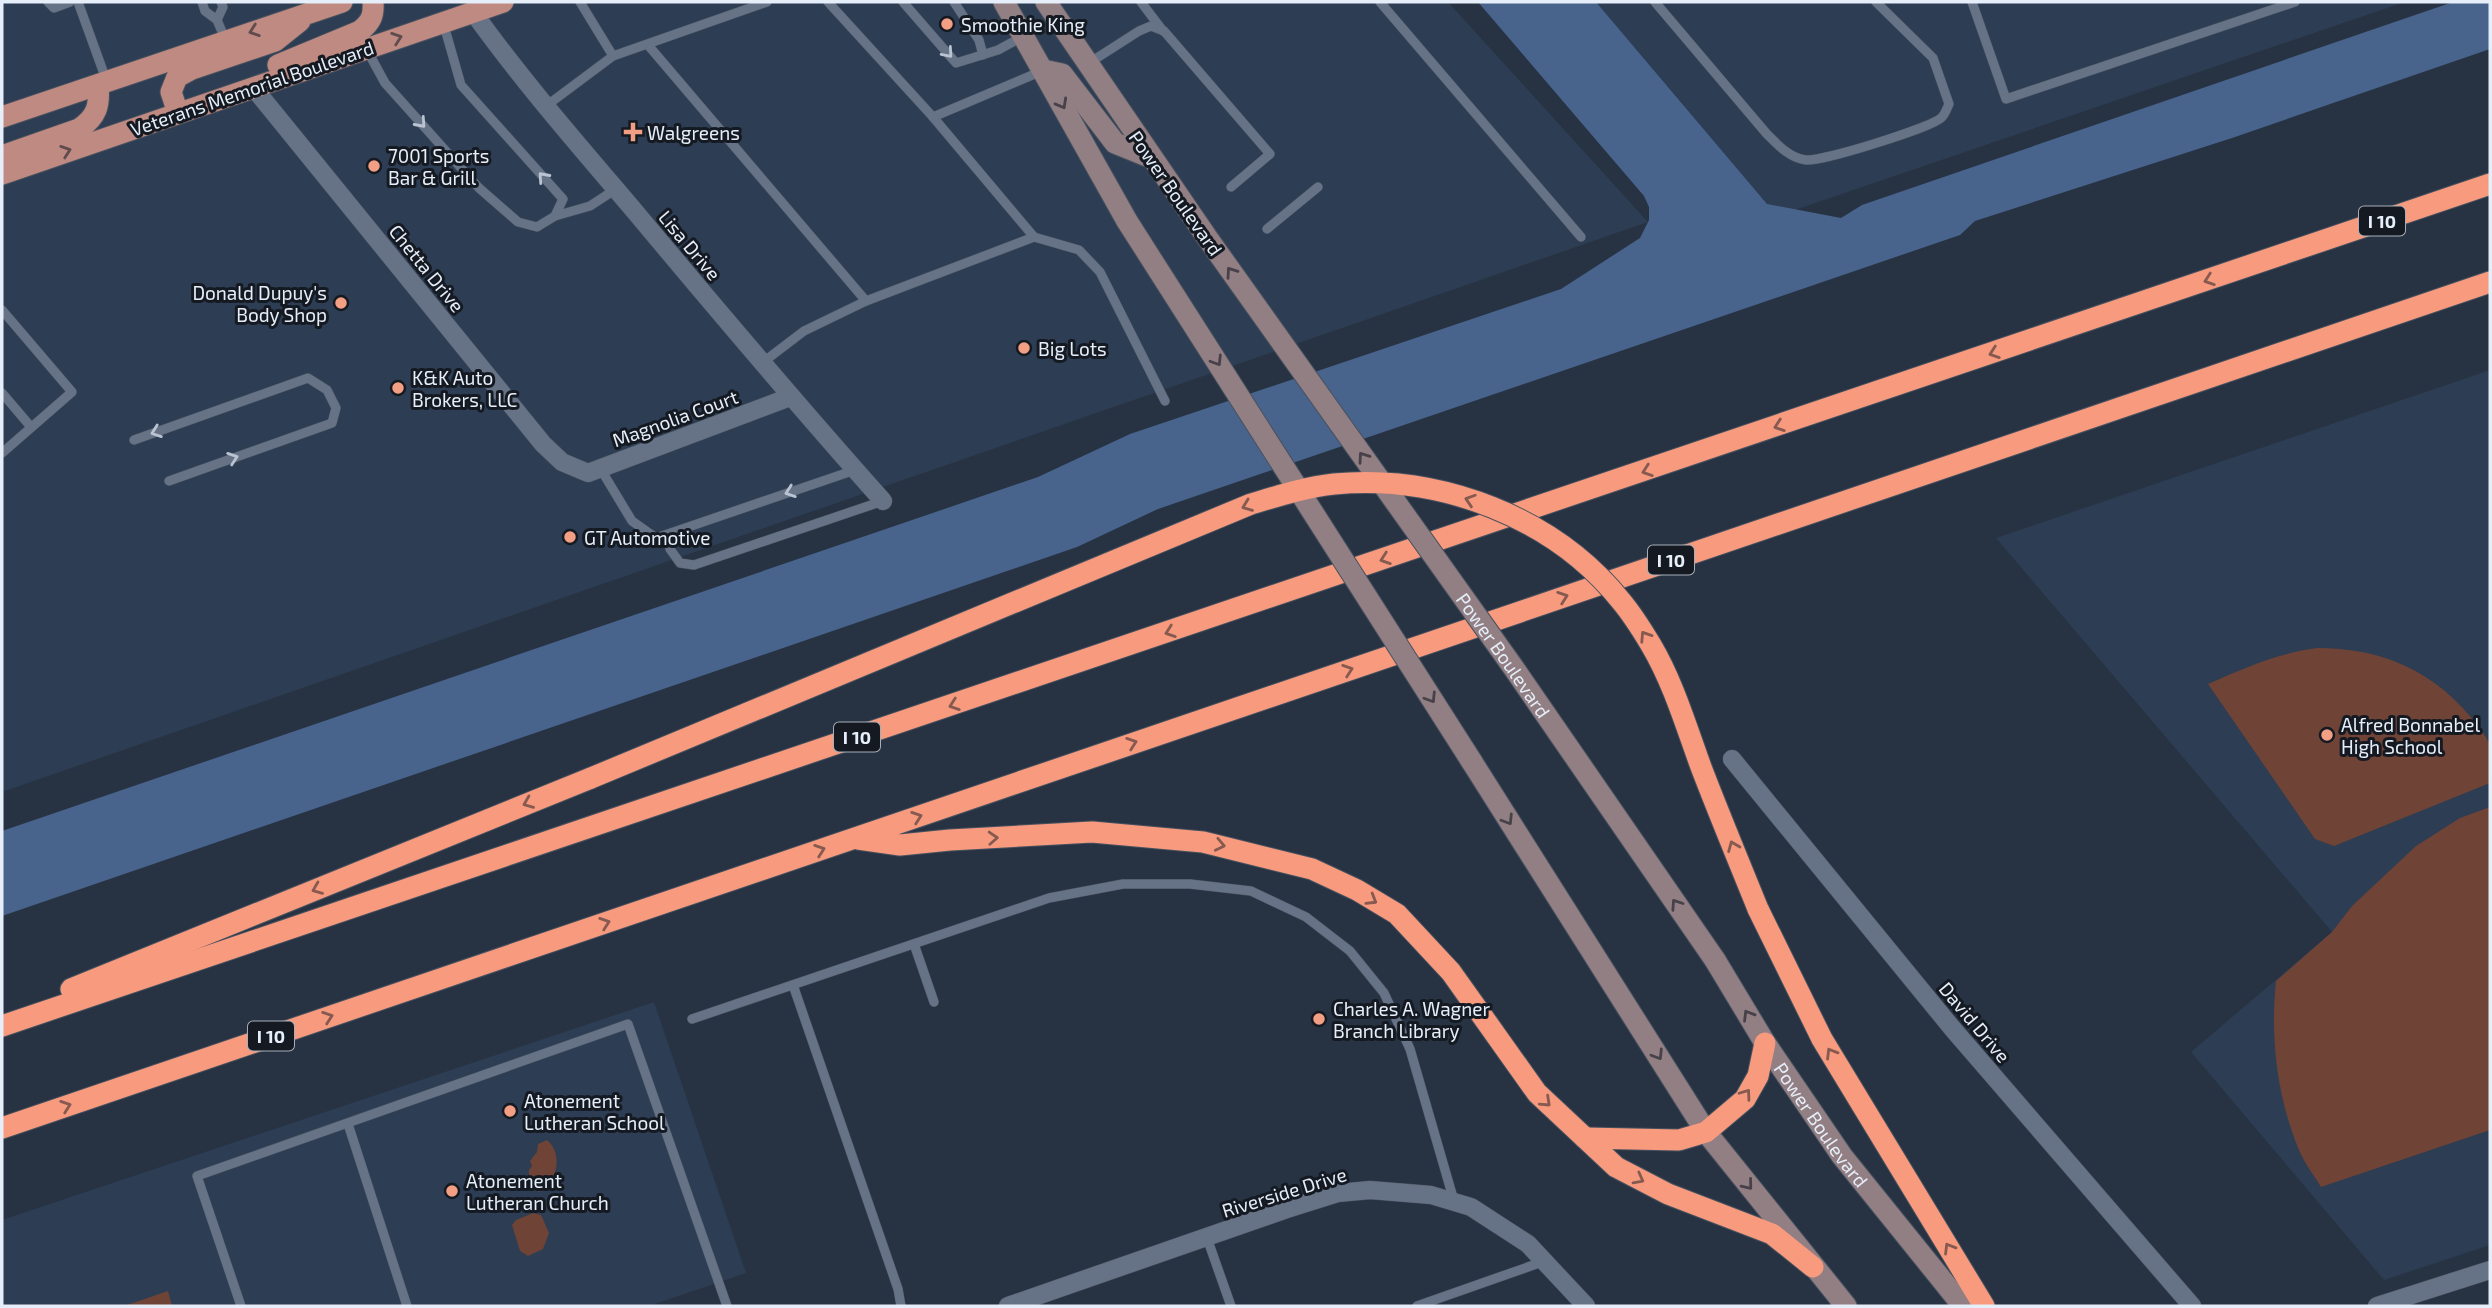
<svg xmlns="http://www.w3.org/2000/svg" width="2492" height="1308" viewBox="0 0 2492 1308" font-family="'Exo 2',sans-serif">
	<rect width="100%" height="100%" fill="#273343"/>
	<g fill="#2d3d53">
		<path d="M2 2H1448L1648 222 2 792Z"/>
		<path d="M1596 2H2405L1777 216Z"/>
		<path d="M2490 370V1245L2384 1280 2191 1052 2332 932 1996 538Z"/>
		<path d="M654 1002 746 1273 649 1306H2V1220Z"/>
	</g>
	<g fill="#6f4336">
		<path d="M2317 648C2378 648 2429 668 2469 715 2476 724 2486 734 2490 746 2492 756 2490 772 2490 783L2334 846 2315 839 2208 684C2244 668 2278 653 2317 648Z"/>
		<path d="M2490 807V1130L2321 1187C2314 1175 2304 1163 2299 1150 2277 1097 2270 1038 2276 981L2332 932 2352 906 2416 846 2460 818Z"/>
		<path d="M547 1140C556 1147 559 1162 555 1172L558 1176 556 1182 539 1192 529 1185V1170L532 1166 530 1161 537 1152 538 1144Z"/>
		<path d="M533 1213 541 1215 549 1233 543 1249 528 1256 520 1251 512 1225 516 1220Z"/>
		<path d="M168 1291 172 1306H124Z"/>
	</g>
	<path fill="#48648c" d="M1478 2H1596L1767 204 1841 218 1862 205 2453 2H2490V49L2232 138 1975 221 1960 235 1158 509 1077 547 2 916V831L1038 477 1130 434 1561 289 1640 238 1649 220V207L1644 196Z"/>
	<g fill="none" stroke-linecap="round" stroke-linejoin="round">
		<defs>
			<g id="lane">
				<path d="M48 2 54 8 70 2"/>
				<path d="M78 2 107 82"/>
				<path d="M202 2 205 11 217 20 226 41"/>
				<path d="M580 2 613 56"/>
				<path d="M903 2 956 63 998 50 1022 37"/>
				<path d="M954 2 979 40 983 55"/>
				<path d="M1141 2 1163 31"/>
				<path d="M1380 2 1581 237"/>
				<path d="M1655 2 1766 133C1777 144 1789 158 1806 160 1821 162 1930 128 1941 118 1945 115 1947 108 1949 104L1933 58 1876 2"/>
				<path d="M1972 2 2006 99 2295 2"/>
				<path d="M217 20 223 7 221 2"/>
				<path d="M648 45 866 301 1034 237 933 117 828 2"/>
				<path d="M367 50 385 83 479 188 518 222 537 227 555 216 563 199 461 85 443 22"/>
				<path d="M1089 63 1139 31 1151 26 1164 31 1270 154 1231 187"/>
				<path d="M546 106 613 56 767 2"/>
				<path d="M933 117 1042 71"/>
				<path d="M555 216 590 206 616 189"/>
				<path d="M1267 229 1318 187"/>
				<path d="M1034 237 1079 250 1100 272 1165 401"/>
				<path d="M2 310 72 392 2 453"/>
				<path d="M762 363 804 331 866 301"/>
				<path d="M2 393 31 427"/>
				<path d="M134 440 308 378 327 390 336 408 332 423 169 481"/>
				<path d="M600 468 632 521 656 538 855 470"/>
				<path d="M666 536 670 549 680 563 694 565 883 501"/>
				<path d="M914 944 934 1002"/>
				<path d="M793 985 898 1289 901 1306"/>
				<path d="M692 1019 1049 898 1123 884H1190L1251 891 1306 917 1350 951 1384 993 1410 1049 1454 1201"/>
				<path d="M348 1124 407 1306"/>
				<path d="M1207 1238 1231 1306"/>
				<path d="M241 1306 197 1176 628 1024 727 1306"/>
				<path d="M1417 1306 1545 1261"/>
			</g>
			<g id="street">
				<path d="M473 12C523 82 581 148 637 214 718 311 799 407 883 501"/>
				<path d="M253 87 543 444 562 462 588 473 790 397"/>
				<path d="M1732 759 1952 1028 2192 1306"/>
				<path d="M1008 1306 1287 1209 1338 1193 1370 1190 1431 1195 1471 1207 1528 1244 1586 1306"/>
				<path d="M2377 1306 2490 1270"/>
			</g>
			<g id="secondary">
				<path d="M1004 2 1127 221"/>
				<path d="M1046 2 1206 236"/>
				<path d="M1043 70 1062 74 1115 143 1152 158"/>
				<path d="M1472 762 1706 1132 1846 1306"/>
				<path id="s1" d="M1715 960 1765 1043 1842 1156 1963 1306"/>
			</g>
			<g id="primary">
				<path d="M278 65 360 31C371 22 374 16 373 2"/>
				<path d="M178 113 171 92 177 77 192 69 275 41 300 21"/>
				<path d="M2 117 342 2"/>
				<path d="M2 156 79 129C97 117 100 105 98 85"/>
				<path d="M2 174 503 2"/>
			</g>
			<g id="highway">
				<path d="M858 839 900 845 950 840 1092 832 1203 842 1312 869 1357 890 1397 914 1451 972 1537 1093 1616 1167 1668 1194 1772 1234 1813 1267"/>
				<path d="M1758 909 1822 1039 1984 1306"/>
				<path d="M71 989 591 778"/>
				<path d="M2 1026 2490 184"/>
				<path d="M2 1128 2490 282"/>
				<path d="M1585 1138 1679 1140 1706 1132 1745 1099 1758 1076 1765 1043"/>
			</g>
		</defs>
		<use href="#lane" stroke="#48515f" stroke-width="10"/>
		<use href="#street" stroke="#48515f" stroke-width="19"/>
		<use href="#secondary" stroke="#48515f" stroke-width="23"/>
		<use href="#primary" stroke="#48515f" stroke-width="23"/>
		<use href="#highway" stroke="#48515f" stroke-width="23"/>
		<use href="#lane" stroke="#667386" stroke-width="9"/>
		<use href="#street" stroke="#667386" stroke-width="18"/>
		<use href="#secondary" stroke="#927f83" stroke-width="21"/>
		<use href="#primary" stroke="#be8a81" stroke-width="21"/>
		<use href="#highway" stroke="#f89a7d" stroke-width="21"/>
		<defs>
			<g id="secondary-bridge">
				<path d="M1127 221 1472 762"/>
				<path id="s2" d="M1206 236 1513 667 1715 960"/>
			</g>
			<path id="highway-bridge" d="M591 778 1251 504C1278 496 1306 487 1334 484 1440 474 1554 517 1621 601 1632 614 1642 630 1651 645 1673 682 1686 726 1701 767 1719 814 1739 862 1758 909"/>
		</defs>
		<use href="#secondary-bridge" stroke="#48515f" stroke-width="23" stroke-linecap="butt"/>
		<use href="#highway-bridge" stroke="#48515f" stroke-width="23" stroke-linecap="butt"/>
		<use href="#secondary-bridge" stroke="#927f83" stroke-width="21"/>
		<use href="#highway-bridge" stroke="#f89a7d" stroke-width="21"/>
	</g>
	<defs><path id="oneway-chevron" d="M-2-3.5L2.5 0L-2 3.5" fill="none" stroke-width="1.6" stroke-linecap="round" stroke-linejoin="round" transform="scale(1.75)"/></defs>
	<g stroke="#614c4d">
		<use href="#oneway-chevron" transform="translate(254 31) rotate(161)"/>
		<use href="#oneway-chevron" transform="translate(397 38) rotate(-19)"/>
		<use href="#oneway-chevron" transform="translate(66 151) rotate(-19)"/>
	</g>
	<g stroke="#b9c3d1">
		<use href="#oneway-chevron" transform="translate(948 53) rotate(49)"/>
		<use href="#oneway-chevron" transform="translate(421 123) rotate(48)"/>
		<use href="#oneway-chevron" transform="translate(543 177) rotate(-132)"/>
		<use href="#oneway-chevron" transform="translate(156 432) rotate(160)"/>
		<use href="#oneway-chevron" transform="translate(233 458) rotate(-19)"/>
		<use href="#oneway-chevron" transform="translate(790 492) rotate(161)"/>
	</g>
	<g stroke="#474249">
		<use href="#oneway-chevron" transform="translate(1062 104) rotate(61)"/>
		<use href="#oneway-chevron" transform="translate(1231 272) rotate(-125)"/>
		<use href="#oneway-chevron" transform="translate(1217 361) rotate(58)"/>
		<use href="#oneway-chevron" transform="translate(1363 457) rotate(-125)"/>
		<use href="#oneway-chevron" transform="translate(1431 698) rotate(58)"/>
		<use href="#oneway-chevron" transform="translate(1508 820) rotate(58)"/>
		<use href="#oneway-chevron" transform="translate(1676 904) rotate(-124)"/>
		<use href="#oneway-chevron" transform="translate(1748 1015) rotate(-121)"/>
		<use href="#oneway-chevron" transform="translate(1658 1055) rotate(58)"/>
		<use href="#oneway-chevron" transform="translate(1748 1185) rotate(51)"/>
	</g>
	<g stroke="#865a50">
		<use href="#oneway-chevron" transform="translate(2209 280) rotate(161)"/>
		<use href="#oneway-chevron" transform="translate(1994 353) rotate(161)"/>
		<use href="#oneway-chevron" transform="translate(1779 426) rotate(161)"/>
		<use href="#oneway-chevron" transform="translate(1647 471) rotate(161)"/>
		<use href="#oneway-chevron" transform="translate(1470 500) rotate(-162)"/>
		<use href="#oneway-chevron" transform="translate(1247 506) rotate(159)"/>
		<use href="#oneway-chevron" transform="translate(1385 559) rotate(161)"/>
		<use href="#oneway-chevron" transform="translate(1563 597) rotate(-19)"/>
		<use href="#oneway-chevron" transform="translate(1170 632) rotate(161)"/>
		<use href="#oneway-chevron" transform="translate(1645 636) rotate(-123)"/>
		<use href="#oneway-chevron" transform="translate(1348 670) rotate(-19)"/>
		<use href="#oneway-chevron" transform="translate(954 705) rotate(161)"/>
		<use href="#oneway-chevron" transform="translate(1132 743) rotate(-19)"/>
		<use href="#oneway-chevron" transform="translate(528 803) rotate(158)"/>
		<use href="#oneway-chevron" transform="translate(917 817) rotate(-19)"/>
		<use href="#oneway-chevron" transform="translate(993 838) rotate(-3)"/>
		<use href="#oneway-chevron" transform="translate(1220 845) rotate(12)"/>
		<use href="#oneway-chevron" transform="translate(1733 846) rotate(-112)"/>
		<use href="#oneway-chevron" transform="translate(820 850) rotate(-19)"/>
		<use href="#oneway-chevron" transform="translate(317 889) rotate(158)"/>
		<use href="#oneway-chevron" transform="translate(1372 900) rotate(31)"/>
		<use href="#oneway-chevron" transform="translate(605 923) rotate(-19)"/>
		<use href="#oneway-chevron" transform="translate(328 1017) rotate(-19)"/>
		<use href="#oneway-chevron" transform="translate(1831 1053) rotate(-121)"/>
		<use href="#oneway-chevron" transform="translate(1746 1094) rotate(-54)"/>
		<use href="#oneway-chevron" transform="translate(1546 1102) rotate(43)"/>
		<use href="#oneway-chevron" transform="translate(66 1106) rotate(-19)"/>
		<use href="#oneway-chevron" transform="translate(1639 1179) rotate(28)"/>
		<use href="#oneway-chevron" transform="translate(1949 1248) rotate(-121)"/>
	</g>
	<g fill="#f39f84" stroke="#151a22" stroke-width="2.5">
		<circle cx="947" cy="24" r="7"/>
		<path d="M629.5 121.5h7v7h7v7h-7v7h-7v-7h-7v-7h7z"/>
		<circle cx="374" cy="166" r="7"/>
		<circle cx="341" cy="303" r="7"/>
		<circle cx="1024" cy="348" r="7"/>
		<circle cx="398" cy="388" r="7"/>
		<circle cx="570" cy="537" r="7"/>
		<circle cx="2327" cy="735" r="7"/>
		<circle cx="1319" cy="1019" r="7"/>
		<circle cx="510" cy="1111" r="7"/>
		<circle cx="452" cy="1191" r="7"/>
	</g>
	<g text-anchor="middle" dominant-baseline="central" stroke-width="6" stroke-linejoin="round" paint-order="stroke">
		<g fill="#151a22" stroke="#a7aeb8" stroke-width="2">
			<rect x="2359" y="206.5" width="46" height="29" rx="5"/>
			<rect x="1648" y="545.5" width="46" height="29" rx="5"/>
			<rect x="834" y="722.5" width="46" height="29" rx="5"/>
			<rect x="248" y="1021.5" width="46" height="29" rx="5"/>
		</g>
		<g font-size="18" font-weight="bold" fill="#e6eef9">
			<text x="2382" y="221">I 10</text>
			<text x="1671" y="560">I 10</text>
			<text x="857" y="737">I 10</text>
			<text x="271" y="1036">I 10</text>
		</g>
		<g font-size="19" fill="#e6eef9" stroke="#151a22" text-anchor="start">
			<text x="961" y="24">Smoothie King</text>
			<text x="647" y="132">Walgreens</text>
			<text x="388" y="155">7001 Sports<tspan x="388" dy="22">Bar &amp; Grill</tspan></text>
			<text x="327" y="292" text-anchor="end">Donald Dupuy's<tspan x="327" dy="22">Body Shop</tspan></text>
			<text x="1038" y="348">Big Lots</text>
			<text x="412" y="377">K&amp;K Auto<tspan x="412" dy="22">Brokers, LLC</tspan></text>
			<text x="584" y="537">GT Automotive</text>
			<text x="2341" y="724">Alfred Bonnabel<tspan x="2341" dy="22">High School</tspan></text>
			<text x="1333" y="1008">Charles A. Wagner<tspan x="1333" dy="22">Branch Library</tspan></text>
			<text x="524" y="1100">Atonement<tspan x="524" dy="22">Lutheran School</tspan></text>
			<text x="466" y="1180">Atonement<tspan x="466" dy="22">Lutheran Church</tspan></text>
		</g>
		<g font-size="19" fill="#e6eef9" stroke="#151a22">
			<text transform="translate(252 88) rotate(-19)">Veterans Memorial Boulevard</text>
			<text transform="translate(1176 193) rotate(55)">Power Boulevard</text>
			<text transform="translate(690 245) rotate(50)">Lisa Drive</text>
			<text transform="translate(427 268) rotate(51)">Chetta Drive</text>
			<text transform="translate(675 418) rotate(-20)">Magnolia Court</text>
			<text stroke="none"><textPath href="#s2" startOffset="514">Power Boulevard</textPath></text>
			<text transform="translate(1975 1022) rotate(50)">David Drive</text>
			<text stroke="none"><textPath href="#s1" startOffset="196">Power Boulevard</textPath></text>
			<text transform="translate(1284 1192) rotate(-17)">Riverside Drive</text>
		</g>
	</g>
	<rect width="2492" height="1308" fill="none" stroke="#e6eef9" stroke-width="7"/>
</svg>
